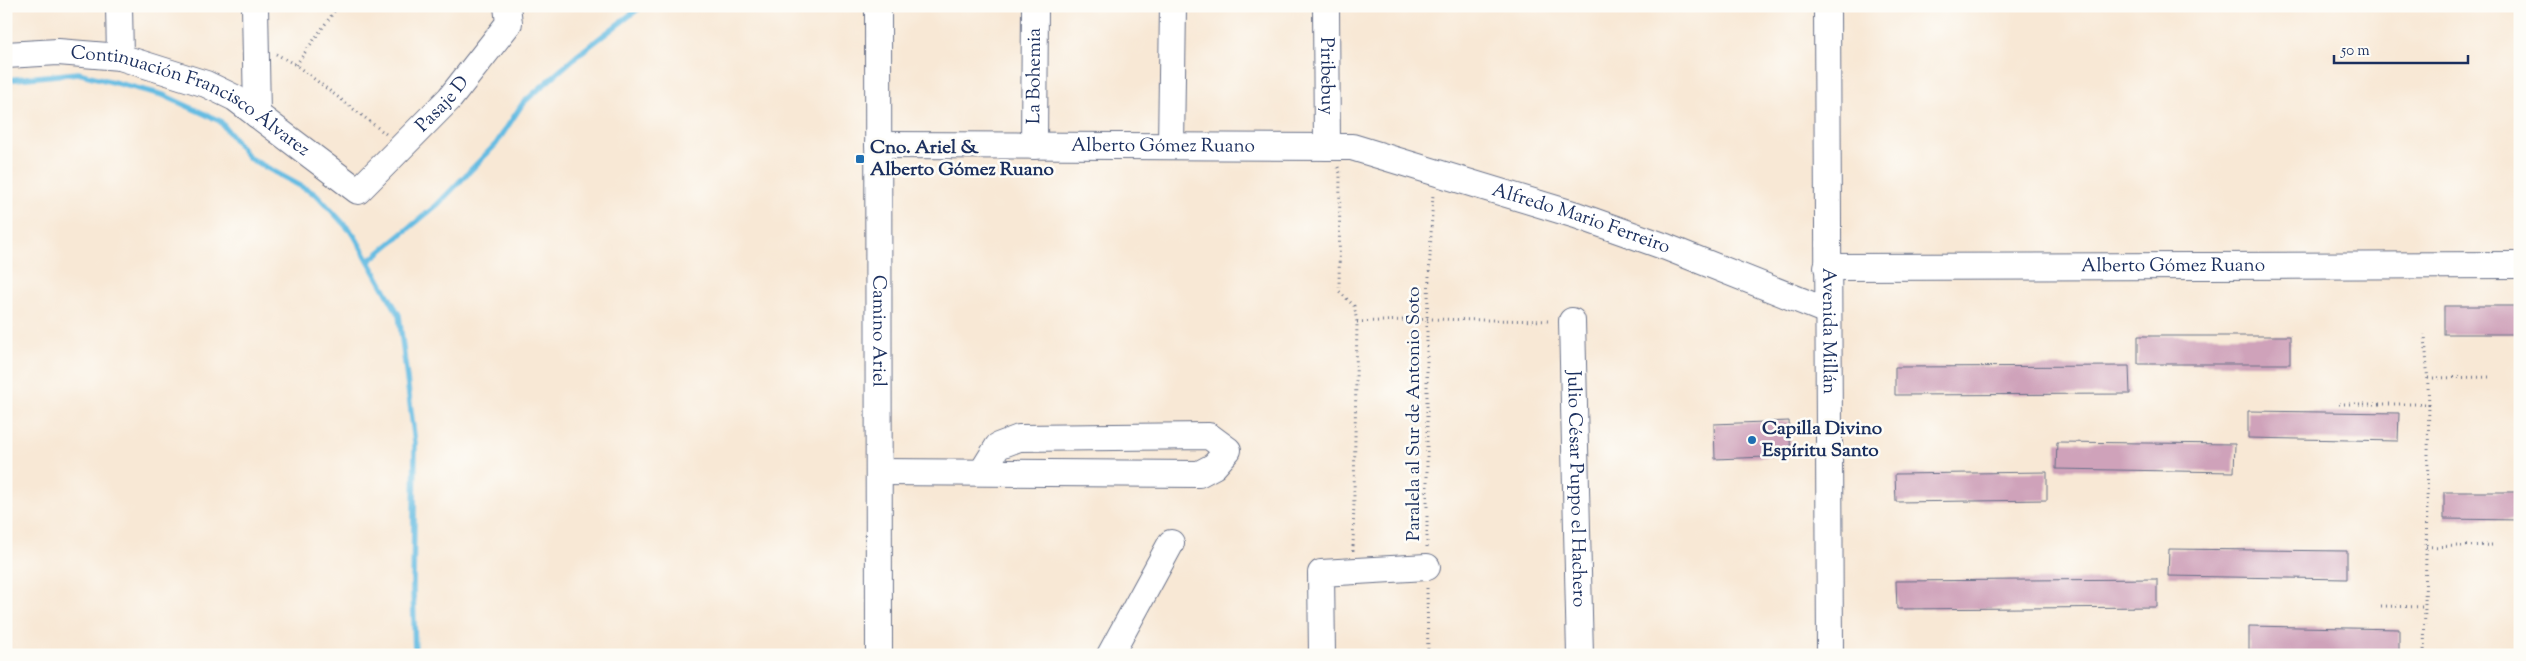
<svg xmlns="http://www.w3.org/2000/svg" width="2526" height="661" viewBox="0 0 2526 661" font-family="'Sorts Mill Goudy',serif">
	<rect width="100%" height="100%" fill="#fdfcf7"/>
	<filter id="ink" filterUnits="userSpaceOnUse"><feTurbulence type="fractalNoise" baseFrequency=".02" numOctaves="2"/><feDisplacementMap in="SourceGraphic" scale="10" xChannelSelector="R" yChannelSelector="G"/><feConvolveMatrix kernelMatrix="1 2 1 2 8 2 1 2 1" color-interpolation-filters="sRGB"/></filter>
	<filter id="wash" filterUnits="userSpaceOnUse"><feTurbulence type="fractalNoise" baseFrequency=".0096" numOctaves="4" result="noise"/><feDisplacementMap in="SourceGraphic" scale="20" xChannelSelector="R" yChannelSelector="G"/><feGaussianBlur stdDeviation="1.12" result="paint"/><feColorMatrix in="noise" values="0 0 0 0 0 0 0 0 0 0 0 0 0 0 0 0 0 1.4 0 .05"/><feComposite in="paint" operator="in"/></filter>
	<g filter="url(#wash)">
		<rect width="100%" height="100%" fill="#f8e8d5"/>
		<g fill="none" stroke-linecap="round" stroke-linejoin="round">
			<g stroke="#65bce2" stroke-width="5.5">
				<path d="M6 80 78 73 163 95 220 121 249 158 317 195 354 235 399 315 415 443 413 590 415 655"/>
				<path d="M369 261 437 205 496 144 523 103 579 54 642 6"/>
			</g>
		</g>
		<g id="blocks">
			<g fill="#cfa2ba">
				<rect x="2444" y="306" width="76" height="28"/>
				<rect x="2138" y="336" width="152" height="28"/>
				<path d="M2129 366 2130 394 1895 395V367Z"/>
				<path d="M2248 411 2399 413 2398 441 2248 438Z"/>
				<path d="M1789 421 1791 456 1715 459 1714 424Z"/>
				<path d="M2057 442 2235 444 2234 472 2056 469Z"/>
				<path d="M2047 472V500L1896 502 1895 474Z"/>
				<path d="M2444 492H2520V520L2444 519Z"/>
				<path d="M2169 549 2347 551V579L2168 576Z"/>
				<path d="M2157 579V607L1897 609 1896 581Z"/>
				<path d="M2249 626 2399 629V655L2249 654Z"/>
			</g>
		</g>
	</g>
	<g filter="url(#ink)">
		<use href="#blocks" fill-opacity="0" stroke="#687088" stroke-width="1"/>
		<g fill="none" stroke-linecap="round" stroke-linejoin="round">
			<defs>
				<g id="minor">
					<path d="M119 6 120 57"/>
					<path d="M255 6 257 115"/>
					<path id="s1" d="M878 6 879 655"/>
					<path id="s2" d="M1326 6 1327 147"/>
					<path id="s3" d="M1827 6 1830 655"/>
					<path id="s4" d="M6 55 58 52 120 57 206 84 235 98 358 191 450 98 509 23 507 6"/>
					<path id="s5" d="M878 145 1352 147 1576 215 1666 247 1827 311"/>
					<path id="s6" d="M1034 146 1035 6"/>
					<path d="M1171 146 1173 6"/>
					<path id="s7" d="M1827 267 2520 265"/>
					<path id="s8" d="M1572 321 1580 655"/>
					<path d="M879 472 1199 474 1214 466 1228 450 1209 436 1019 438 998 446 982 472"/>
					<path d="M1110 655 1171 543"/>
					<path d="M1322 655 1321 573 1427 567"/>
				</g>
			</defs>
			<use href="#minor" stroke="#687088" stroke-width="28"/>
			<g stroke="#687088" stroke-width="3" stroke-dasharray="1 4" stroke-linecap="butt">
				<path d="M276 54 296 65 386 134"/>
				<path d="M296 65 338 6"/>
				<path d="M1338 167 1340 173 1339 291 1354 306 1357 322 1353 551"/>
				<path d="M1357 322 1427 319 1551 321"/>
				<path d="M2428 378 2492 377"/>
				<path d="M2339 404H2429L2425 334"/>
				<path d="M1427 547V319L1433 193"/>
				<path d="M2426 547 2493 545"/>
				<path d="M1427 588 1428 655"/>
				<path d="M2381 606 2425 607"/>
				<path d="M2424 655 2429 404"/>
			</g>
			<use href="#minor" stroke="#fff" stroke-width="26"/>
		</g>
	</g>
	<g fill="#1f6fb2" stroke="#fdfcf7" stroke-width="2">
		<rect x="855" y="154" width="10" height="10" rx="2.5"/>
		<circle cx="1752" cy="440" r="5"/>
	</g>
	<g text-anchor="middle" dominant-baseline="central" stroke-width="5" stroke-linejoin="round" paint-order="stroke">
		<g font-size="19" fill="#1b2f5e" stroke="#fdfcf7">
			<text stroke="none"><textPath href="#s6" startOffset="70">La Bohemia</textPath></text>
			<text stroke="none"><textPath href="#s2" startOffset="70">Piribebuy</textPath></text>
			<text stroke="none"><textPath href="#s4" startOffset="512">Pasaje D</textPath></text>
			<text stroke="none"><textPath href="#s4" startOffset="196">Continuación Francisco Álvarez</textPath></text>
			<text stroke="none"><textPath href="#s5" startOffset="285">Alberto Gómez Ruano</textPath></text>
			<text stroke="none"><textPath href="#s5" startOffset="714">Alfredo Mario Ferreiro</textPath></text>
			<text stroke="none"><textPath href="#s7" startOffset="346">Alberto Gómez Ruano</textPath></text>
			<text stroke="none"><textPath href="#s1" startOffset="325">Camino Ariel</textPath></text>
			<text stroke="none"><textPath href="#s3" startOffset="325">Avenida Millán</textPath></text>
			<text transform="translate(1414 414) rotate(-90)">Paralela al Sur de Antonio Soto</text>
			<text stroke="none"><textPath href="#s8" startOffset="168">Julio César Puppo el Hachero</textPath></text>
		</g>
		<g font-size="19" font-weight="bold" fill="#1b2f5e" stroke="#fdfcf7" text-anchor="start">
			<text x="870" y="148">Cno. Ariel &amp;<tspan x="870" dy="22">Alberto Gómez Ruano</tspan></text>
			<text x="1762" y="429">Capilla Divino<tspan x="1762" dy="22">Espíritu Santo</tspan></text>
		</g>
	</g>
	<rect width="2526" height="661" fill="none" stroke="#fdfcf7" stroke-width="25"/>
	<path d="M2334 55v8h134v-8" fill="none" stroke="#1b2f5e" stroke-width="2.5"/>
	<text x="2341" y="55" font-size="15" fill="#1b2f5e" stroke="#fdfcf7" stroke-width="4" paint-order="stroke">50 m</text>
</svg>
